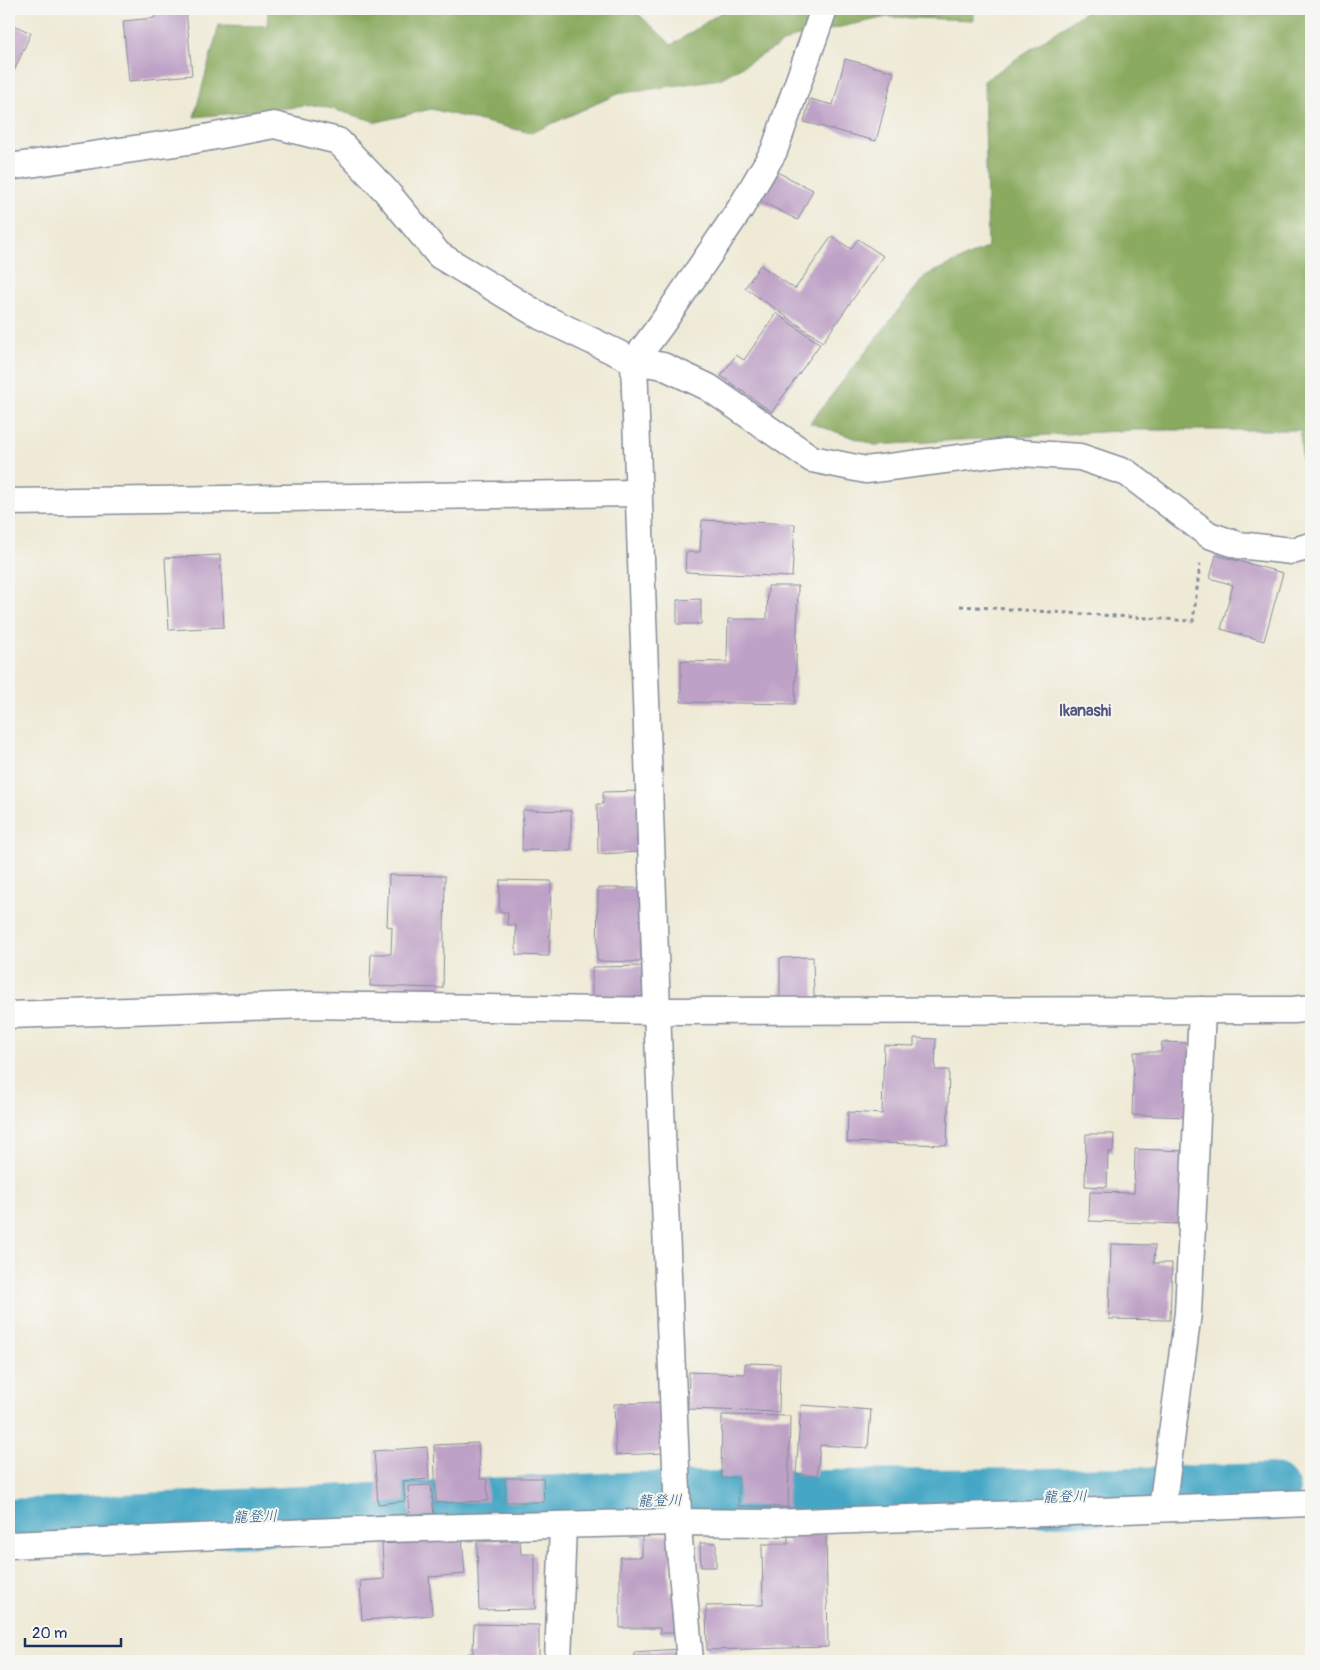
<svg xmlns="http://www.w3.org/2000/svg" width="1320" height="1670" viewBox="0 0 1320 1670" font-family="Pangolin,'Klee One',sans-serif">
	<rect width="100%" height="100%" fill="#f6f6f2"/>
	<filter id="ink" filterUnits="userSpaceOnUse"><feTurbulence type="fractalNoise" baseFrequency=".02" numOctaves="2"/><feDisplacementMap in="SourceGraphic" scale="10" xChannelSelector="R" yChannelSelector="G"/><feConvolveMatrix kernelMatrix="1 2 1 2 8 2 1 2 1" color-interpolation-filters="sRGB"/></filter>
	<filter id="wash" filterUnits="userSpaceOnUse"><feTurbulence type="fractalNoise" baseFrequency=".0096" numOctaves="4" result="noise"/><feDisplacementMap in="SourceGraphic" scale="20" xChannelSelector="R" yChannelSelector="G"/><feGaussianBlur stdDeviation="1.12" result="paint"/><feColorMatrix in="noise" values="0 0 0 0 0 0 0 0 0 0 0 0 0 0 0 0 0 1.4 0 .05"/><feComposite in="paint" operator="in"/></filter>
	<g filter="url(#wash)">
		<rect width="100%" height="100%" fill="#efead6"/>
		<g fill="#8aaa5e" stroke="#526c5e">
			<path d="M268 9H633L672 45 726 9H974V20L887 17 794 37 720 79 618 94 531 133 431 109 377 122 318 105 194 117 219 25 267 26Z"/>
			<path d="M1089 9H1311V512H1306L1300 430H1136L875 445 810 423 925 276 988 247 984 81Z"/>
		</g>
		<g fill="none" stroke-linecap="round" stroke-linejoin="round">
			<path stroke="#45a7c5" stroke-width="58" d="M9 1528 624 1501 1138 1496 1271 1492"/>
		</g>
		<g id="blocks">
			<g fill="#bea1c6">
				<path d="M172 9H186L192 75 129 81 123 21 155 18 154 10Z"/>
				<path d="M9 23 31 33 9 82Z"/>
				<path d="M845 59 894 72 876 141 804 122 810 99 833 105Z"/>
				<path d="M775 171 813 190 798 220 760 201Z"/>
				<path d="M832 236 851 249 858 239 883 256 823 342 745 288 760 265 795 289Z"/>
				<path d="M776 313 820 344 772 412 721 376 736 355 744 360Z"/>
				<path d="M702 520 795 524 792 577 685 572 686 552H700Z"/>
				<path d="M220 555 224 627 169 630 165 558Z"/>
				<path d="M1216 555 1283 573 1264 641 1221 629 1233 585 1210 578Z"/>
				<path d="M768 586H798L795 704 681 702V661L727 662 728 619H767Z"/>
				<path d="M701 599V624H677V600Z"/>
				<path d="M637 791 639 852 598 854 597 804H603V792Z"/>
				<path d="M523 810 571 811V851L522 850Z"/>
				<path d="M389 875 445 876 443 988 370 986 371 954H391L392 927 387 926Z"/>
				<path d="M500 880 551 881 549 956 516 955V925H507L508 912H499Z"/>
				<path d="M598 888H641L640 962 597 961Z"/>
				<path d="M813 957 814 998 780 999V958Z"/>
				<path d="M648 966V1001H592V967Z"/>
				<path d="M914 1038 936 1039 935 1070H949L947 1145 847 1142 848 1112 882 1114 884 1045 914 1046Z"/>
				<path d="M1162 1042 1191 1043 1188 1117 1132 1115 1134 1052H1161Z"/>
				<path d="M1086 1134H1114L1113 1152H1108L1107 1187 1085 1186Z"/>
				<path d="M1135 1149 1184 1151 1182 1224 1089 1221 1090 1192 1134 1193Z"/>
				<path d="M1111 1244 1155 1245 1154 1263H1172L1170 1320 1109 1319Z"/>
				<path d="M745 1363 780 1364 779 1412 688 1409 689 1372 745 1374Z"/>
				<path d="M664 1402 666 1453 616 1455 614 1404Z"/>
				<path d="M801 1405 871 1410 868 1448 820 1445 817 1476 796 1474Z"/>
				<path d="M722 1415 790 1416 788 1507 738 1506 739 1478H721Z"/>
				<path d="M478 1443 480 1479H487L488 1501 436 1503 434 1445Z"/>
				<path d="M427 1447 429 1479 403 1481 405 1501 378 1504 374 1451Z"/>
				<path d="M505 1478H543L544 1502H505Z"/>
				<path d="M431 1485 434 1516 410 1518 408 1486Z"/>
				<path d="M676 1534 669 1572 670 1594H681V1633H660V1628H620V1557H642V1535Z"/>
				<path d="M788 1534H826L828 1647 707 1650 706 1606 763 1605 762 1544H788Z"/>
				<path d="M462 1538 465 1574 429 1577 432 1615 362 1620 360 1581 384 1579 382 1544Z"/>
				<path d="M520 1541 521 1554H535V1609L479 1610 477 1542Z"/>
				<path d="M700 1543H716V1567H701Z"/>
				<path d="M474 1624 539 1625V1661H466V1654L473 1653Z"/>
				<path d="M679 1649V1661H634V1652Z"/>
			</g>
		</g>
	</g>
	<g filter="url(#ink)">
		<use href="#blocks" fill-opacity="0" stroke="#858c9a" stroke-width="1"/>
		<g fill="none" stroke-linecap="round" stroke-linejoin="round">
			<defs>
				<g id="street">
					<path d="M9 167 189 141 274 125 338 141 385 190 439 255 542 317 634 361 663 366 708 387 812 459 866 470 1007 452 1080 457 1127 473 1209 535 1238 545 1292 551 1311 546"/>
					<path d="M9 502 639 493"/>
					<path d="M9 1015 309 1005 657 1011 1293 1010 1311 1008"/>
					<path d="M1162 1508 1188 1313 1202 1010"/>
					<path d="M9 1545 383 1529 678 1522 773 1523 1311 1503"/>
					<path d="M558 1661 563 1525"/>
					<path d="M690 1661 679 1539 657 1011 634 361 661 325 740 209 774 151 824 9"/>
				</g>
			</defs>
			<use href="#street" stroke="#858c9a" stroke-width="29"/>
			<path stroke="#858c9a" stroke-width="3" stroke-dasharray="4 4" stroke-linecap="butt" d="M960 606 1193 621 1200 564"/>
			<use href="#street" stroke="#fff" stroke-width="26"/>
		</g>
	</g>
	<g text-anchor="middle" dominant-baseline="central" stroke-width="4" stroke-linejoin="round" paint-order="stroke">
		<g font-size="15" font-style="italic" fill="#2a5982" stroke="#f6f6f2">
			<text transform="translate(1065 1497) rotate(-1)">龍登川</text>
			<text transform="translate(660 1501) rotate(-1)">龍登川</text>
			<text transform="translate(255 1517) rotate(-2)">龍登川</text>
		</g>
		<g font-size="16" font-weight="bold" fill="#545782" stroke="#f6f6f2">
			<text x="1085" y="711">Ikanashi</text>
		</g>
	</g>
	<rect width="1320" height="1670" fill="none" stroke="#f6f6f2" stroke-width="30"/>
	<path d="M25 1638v8h96v-8" fill="none" stroke="#1b2f5e" stroke-width="2.5"/>
	<text x="32" y="1638" font-size="15" fill="#1b2f5e" stroke="#f6f6f2" stroke-width="4" paint-order="stroke">20 m</text>
</svg>
